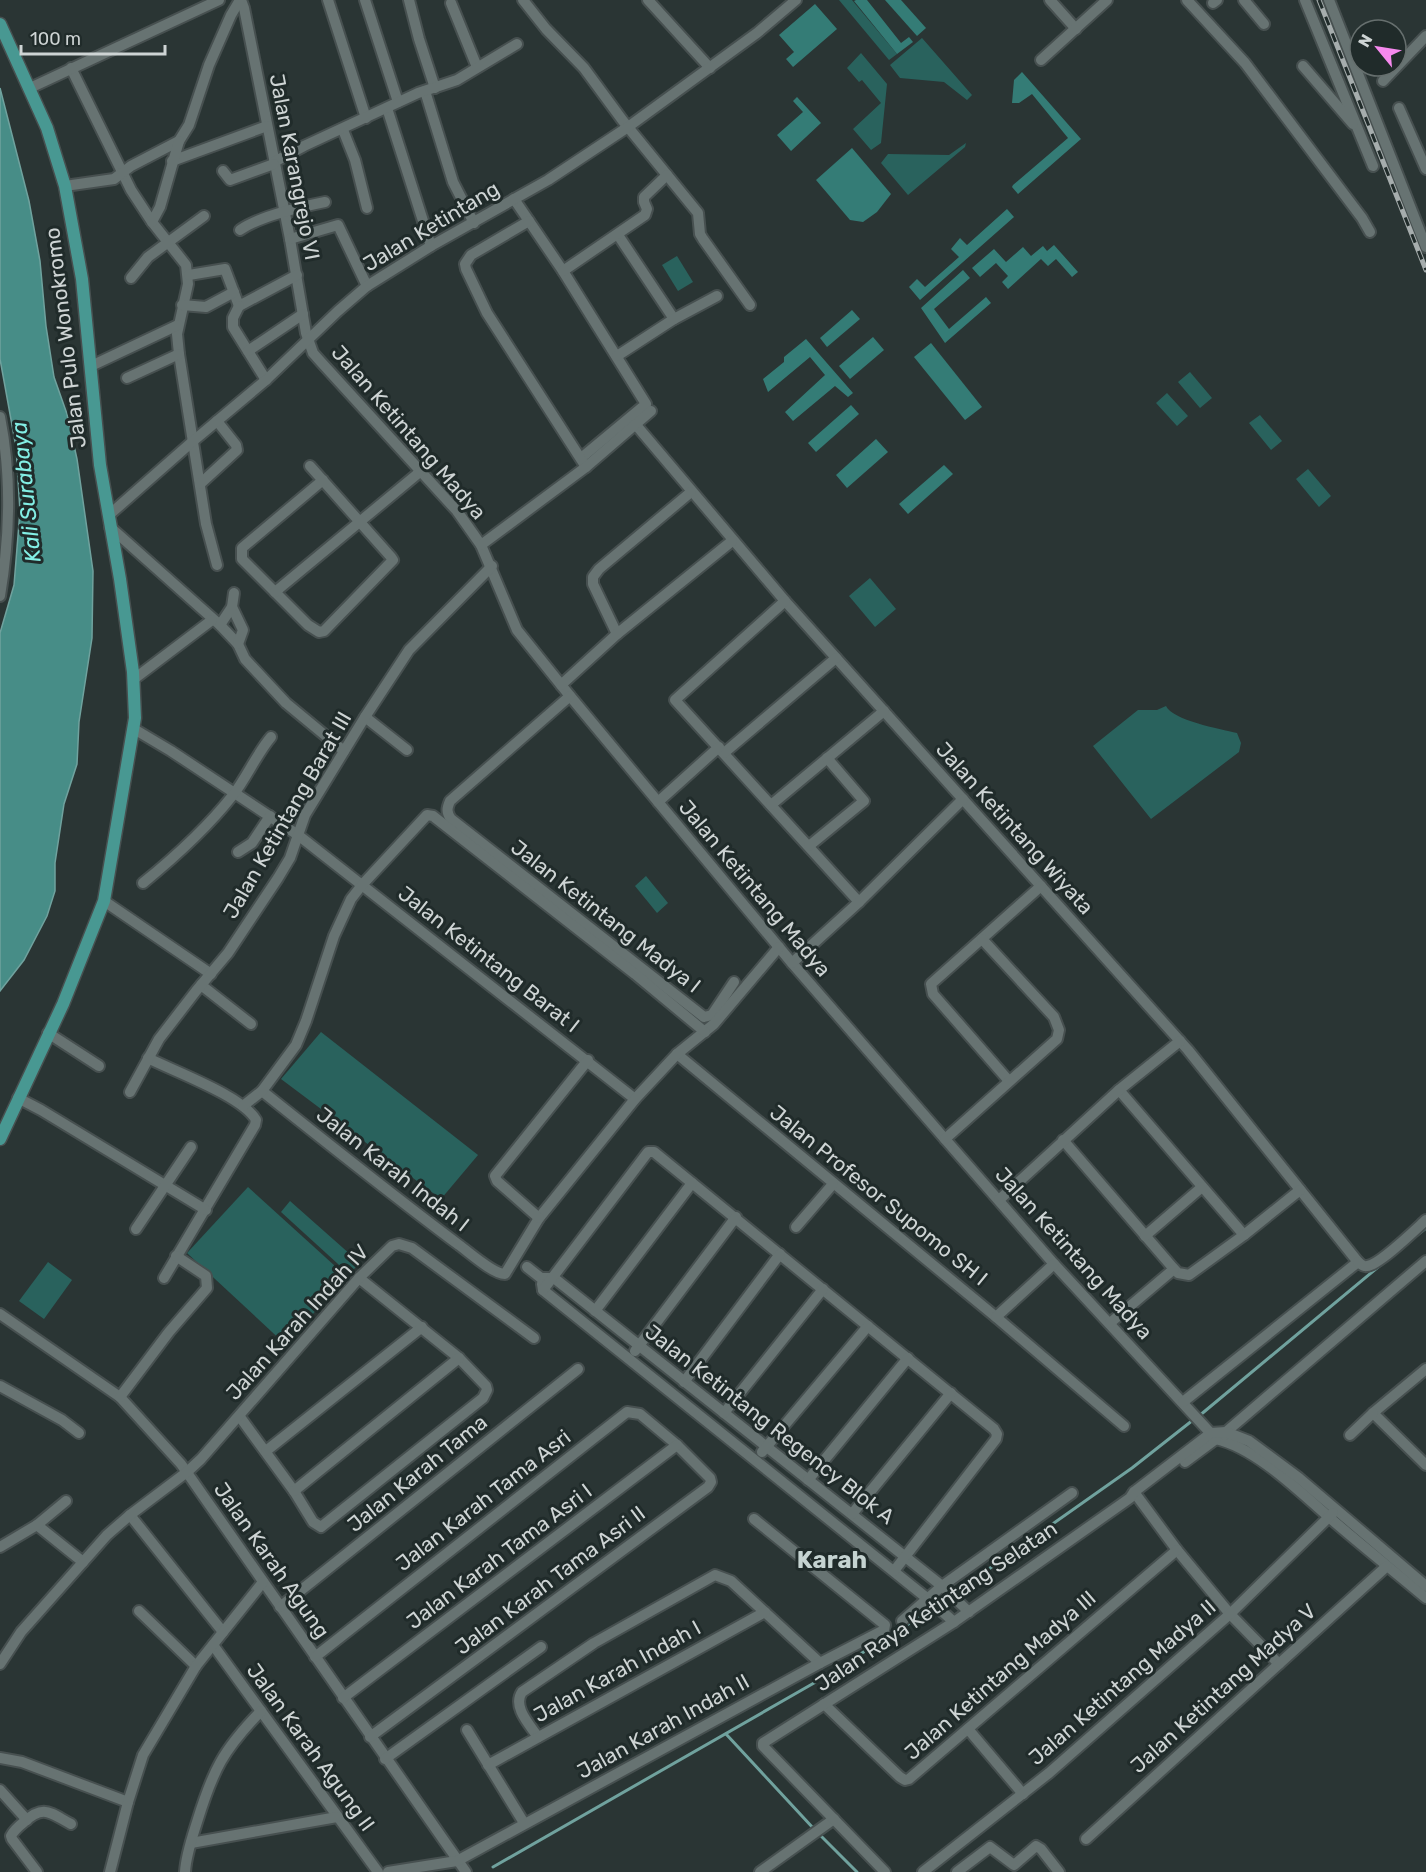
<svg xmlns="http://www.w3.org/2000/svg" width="1426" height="1872" viewBox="0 0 1426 1872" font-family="Rubik,sans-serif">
	<rect width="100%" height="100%" fill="#2a3534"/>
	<g fill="#29625d">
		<path d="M839 0H852L897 54 889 60Z"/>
		<path d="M922 38 972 95 967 100 944 82 900 78 890 65Z"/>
		<path d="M861 53 887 84 881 143 871 150 853 129 881 103 862 80 859 82 847 68Z"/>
		<path d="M966 143 965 147 908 195 881 163 888 154 949 155Z"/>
		<path d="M677 256 693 282 678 291 662 265Z"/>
		<path d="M1190 372 1212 398 1200 408 1178 382Z"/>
		<path d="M1167 393 1188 416 1177 426 1156 403Z"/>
		<path d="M1260 415 1282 441 1271 450 1249 423Z"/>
		<path d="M1308 469 1331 496 1319 507 1296 479Z"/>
		<path d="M870 578 896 609 875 627 849 596Z"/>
		<path d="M1166 706C1172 720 1220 729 1237 733L1241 743 1239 752 1151 819 1093 746 1138 710H1157Z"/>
		<path d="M646 876 668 903 657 913 635 886Z"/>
		<path d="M321 1032 478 1155 441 1199 281 1079Z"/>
		<path d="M248 1187 346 1276 286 1345 187 1253Z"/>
		<path d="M290 1201 360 1263 349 1274 281 1212Z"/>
		<path d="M48 1262 72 1280 44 1319 19 1301Z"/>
	</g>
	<g fill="#347c76">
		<path d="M856 0H867L901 43 909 37 913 42 897 54 854 1Z"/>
		<path d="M885 0H901L926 28 917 36Z"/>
		<path d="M815 4 837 29 793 67 786 59 794 52 779 35Z"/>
		<path d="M1022 72 1081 139 1018 194 1012 187 1013 185 1068 138 1032 94 1019 103H1012L1014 80Z"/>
		<path d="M797 97 821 123 791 151 777 135 803 112 793 101Z"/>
		<path d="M852 148 891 194 877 212 863 222 850 220 816 180Z"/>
		<path d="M1007 209 1014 217 920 300 909 287 917 279 925 287 959 257 951 249 960 238 967 245Z"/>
		<path d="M1054 245 1078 272 1072 277 1056 259 1048 266 1041 259 1008 289 1002 282 1008 276 996 263 980 277 972 268 994 249 1006 262 1023 247 1031 256 1043 246 1047 251Z"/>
		<path d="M963 270 970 278 934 309 949 329 986 297 991 303 945 343 921 308Z"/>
		<path d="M852 310 860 319 827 347 820 338Z"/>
		<path d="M873 337 884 350 850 379 839 366Z"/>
		<path d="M806 339 853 393 848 397 835 386 793 421 785 412 825 375 810 357 768 392 763 379 784 362V357Z"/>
		<path d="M931 343 982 407 965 420 914 357Z"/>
		<path d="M851 405 859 414 816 452 808 443Z"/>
		<path d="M876 439 888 452 847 488 836 475Z"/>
		<path d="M944 465 953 474 908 514 899 504Z"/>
	</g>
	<path fill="#478d87" stroke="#70a29e" stroke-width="1.5" d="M0 88 29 201 40 261 46 326 54 377 67 414 77 459 93 571 92 638 79 722 77 764 64 804 55 863V891L47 916 24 960 0 991V633L14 585 20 511 16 447 0 359Z"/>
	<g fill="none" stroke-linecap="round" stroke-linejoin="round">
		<g stroke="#70a29e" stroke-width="3">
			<path d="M1416 1236 1426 1228"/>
			<path d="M1199 1416 1383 1263"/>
			<path d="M939 1604 1132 1468 1193 1420"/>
			<path d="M726 1734 814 1829"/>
			<path d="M819 1834 857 1872"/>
			<path d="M493 1867 814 1683 934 1608"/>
		</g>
		<defs>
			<g id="minor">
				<path d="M241 0 244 8 290 239 306 333 313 353 321 362 457 511 481 545 517 630 570 696 792 963 945 1139 1054 1264 1216 1439C1256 1448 1299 1491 1330 1518 1361 1545 1394 1571 1426 1598"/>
				<path d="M328 0 366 118"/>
				<path d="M365 0 398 102"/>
				<path d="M409 0 419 39 435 88"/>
				<path d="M523 0 546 29 584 68 623 121 698 213 700 234 703 239 750 305"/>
				<path d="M648 0 710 68"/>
				<path d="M1050 0 1076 29"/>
				<path d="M1187 0 1245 63 1362 218 1370 232"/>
				<path d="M1244 0 1264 24"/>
				<path d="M1305 0 1373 166"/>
				<path d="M1329 0 1426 247"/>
				<path d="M451 3 477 67"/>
				<path d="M1213 3 1217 0"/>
				<path d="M1041 60 1107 0"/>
				<path d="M1303 66 1353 124"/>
				<path d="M71 68 131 190 152 222 186 265 188 284 177 334 179 354 206 524 217 565"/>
				<path d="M1383 81 1426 36"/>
				<path d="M30 88 219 0"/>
				<path d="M425 91 453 182 474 223"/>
				<path d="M387 108 431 246"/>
				<path d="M1399 108 1426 169"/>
				<path d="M343 130 355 160 367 208"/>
				<path d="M172 161 267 126"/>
				<path d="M274 162 304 146 418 93 457 80 517 44"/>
				<path d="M223 171 230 180 274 164"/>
				<path d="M65 186 114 179 131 166 179 141 189 125 209 65 231 15 240 0"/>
				<path d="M514 199 563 271 646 404 581 458"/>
				<path d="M529 221 471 255 465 264 466 269 487 313 586 467"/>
				<path d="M152 222 160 207 179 141"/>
				<path d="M240 230C260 216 300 207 325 202"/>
				<path d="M618 235 674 319"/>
				<path d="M290 239 338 225 367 286"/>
				<path d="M563 271 645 215 647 209 644 202V197L667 175"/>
				<path d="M189 275 225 269 239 306 297 275"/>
				<path d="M131 278 148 257 204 216"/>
				<path d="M182 305 206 307 234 292"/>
				<path d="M239 306 233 318V327L266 380"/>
				<path d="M248 351 303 314"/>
				<path d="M617 356 674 319 717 296"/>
				<path d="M91 366 178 325"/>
				<path d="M127 378 179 354"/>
				<path d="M0 417C12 477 10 536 0 596"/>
				<path d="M636 425 785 601 1188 1050 1358 1262 1183 1402"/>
				<path d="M310 466 391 557 393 560 324 631 319 632 308 625 242 559V548L323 480"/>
				<path d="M200 484 237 450 236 445 217 421"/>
				<path d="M109 515 192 442 266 380 338 311 367 286 431 246 548 180 628 127 757 33 796 0"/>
				<path d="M110 527 220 625 238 644 245 659 286 703 344 751"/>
				<path d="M481 545 586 467 651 411"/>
				<path d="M275 592 421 471"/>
				<path d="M785 601 675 700 859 902"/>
				<path d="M232 607 243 630 238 644"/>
				<path d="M220 625 232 607 234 593"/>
				<path d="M617 634 593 584V577L599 569 691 492"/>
				<path d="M134 679 212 620"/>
				<path d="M561 685 617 634 732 541"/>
				<path d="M570 696 450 801C447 808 446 812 451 819L704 1017 712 1015 734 982"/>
				<path d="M365 717 407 750"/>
				<path d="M134 729 171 751 298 835 635 1099"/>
				<path d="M724 753 836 658"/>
				<path d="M658 802 719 747"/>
				<path d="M771 805 884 711"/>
				<path d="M809 846 864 801 827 758"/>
				<path d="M238 852 252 843 270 816"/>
				<path d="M143 883C175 857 207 828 233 795 247 777 256 755 271 737"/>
				<path d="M104 901 211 974"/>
				<path d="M792 963 859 902 963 799"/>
				<path d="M201 985 251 1024"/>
				<path d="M48 1033 99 1066"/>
				<path d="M677 1054 996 1317 1124 1426"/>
				<path d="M148 1058C173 1071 243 1096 256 1120L255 1125 164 1278"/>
				<path d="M1009 1081 933 994 931 984 1041 886"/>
				<path d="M1119 1090 1244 1235"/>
				<path d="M262 1091C327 1143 392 1195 459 1245 469 1252 493 1274 505 1274L539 1218 635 1099 677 1054 714 1024 779 947"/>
				<path d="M130 1092 159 1039 196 991 228 953 278 878 290 858 305 815 365 717 409 650 492 566"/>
				<path d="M18 1098 41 1110 206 1210"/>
				<path d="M243 1106 262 1091 296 1045 306 1021 334 936 351 899 362 885 427 815 433 816 635 974 705 1032"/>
				<path d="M945 1139 1057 1039 1059 1030 1054 1017 982 939"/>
				<path d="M1063 1140 1174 1269 1178 1273 1189 1275 1244 1235 1300 1190"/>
				<path d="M999 1200 1119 1090 1180 1041"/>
				<path d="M539 1218 497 1181 495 1176 588 1060"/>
				<path d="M796 1227 833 1184"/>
				<path d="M136 1229 191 1147"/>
				<path d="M1145 1236 1202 1187"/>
				<path d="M1358 1262C1361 1264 1363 1267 1367 1266 1379 1265 1415 1230 1426 1220"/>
				<path d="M527 1267 541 1278H554L942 1586 969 1612"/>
				<path d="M542 1284 543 1290 928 1599 954 1622"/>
				<path d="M543 1290 648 1152H654L994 1429 997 1434 996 1439 894 1571"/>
				<path d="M595 1311 692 1183"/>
				<path d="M0 1314 120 1397 181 1464 466 1872"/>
				<path d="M996 1317 1054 1264"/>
				<path d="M1110 1323 1174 1269"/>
				<path d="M635 1351 736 1217"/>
				<path d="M1426 1369 1373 1413 1426 1465"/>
				<path d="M684 1382 780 1254"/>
				<path d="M0 1386 62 1420 79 1433"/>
				<path d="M120 1397 169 1332 207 1288 206 1276 176 1256"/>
				<path d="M724 1413 823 1289"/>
				<path d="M240 1417 294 1491 313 1522 321 1527 483 1398 487 1390 486 1386 459 1358 359 1278"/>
				<path d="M1225 1435 1226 1432 1426 1261"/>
				<path d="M1350 1435 1373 1413"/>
				<path d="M266 1451 422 1327"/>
				<path d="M762 1452 868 1326"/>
				<path d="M1185 1462 1216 1439"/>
				<path d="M808 1480 908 1358"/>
				<path d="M294 1491 459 1358"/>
				<path d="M1134 1492 1177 1550 1230 1614 1279 1664"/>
				<path d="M852 1514 951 1393"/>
				<path d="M130 1515 223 1632"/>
				<path d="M37 1525 83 1562"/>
				<path d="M0 1547 37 1525 66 1501"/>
				<path d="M280 1607 578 1369"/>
				<path d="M139 1611 196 1666"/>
				<path d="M902 1621 942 1586 1072 1493"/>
				<path d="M213 1645 378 1872"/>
				<path d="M315 1657 627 1412 640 1414 677 1445 710 1478 711 1482 708 1487 370 1737"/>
				<path d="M0 1664 21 1632 107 1535 130 1515 187 1472 201 1459 359 1278 392 1246 399 1244 412 1248 534 1338"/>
				<path d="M343 1698 677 1445"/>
				<path d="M824 1704 900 1777 905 1780 909 1779 1177 1550"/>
				<path d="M968 1729 1023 1794"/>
				<path d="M467 1730 524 1823"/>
				<path d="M538 1737C530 1725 512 1707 522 1692L594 1643 715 1575 731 1581 820 1663"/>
				<path d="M0 1758 22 1762 128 1802"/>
				<path d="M385 1759 541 1647"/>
				<path d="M488 1765 765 1612"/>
				<path d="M0 1790 27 1820"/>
				<path d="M1086 1839 1387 1566"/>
				<path d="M191 1843 337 1817"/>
				<path d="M37 1872 12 1839 11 1836C14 1830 19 1826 24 1822 44 1804 50 1813 71 1824"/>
				<path d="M110 1872 128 1802 143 1755 196 1666 263 1582"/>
				<path d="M185 1872C186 1855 192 1838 197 1822 213 1770 223 1750 261 1711"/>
				<path d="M388 1872 457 1861 820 1663 884 1630 885 1625 754 1519"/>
				<path d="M760 1872 834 1819"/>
				<path d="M885 1872 763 1746V1743L954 1622 1130 1498 1134 1492 1211 1433 1226 1432 1249 1441 1299 1478 1426 1586"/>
				<path d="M923 1872 1049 1773 1230 1614 1333 1513"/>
				<path d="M957 1872 990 1847 1014 1865 1036 1846 1041 1849 1059 1872"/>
			</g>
			<path id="major" d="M0 24 47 128 65 186 82 279 100 465 120 579 133 672 135 718 104 901 63 1004 0 1139"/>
		</defs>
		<use href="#minor" stroke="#475050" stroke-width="14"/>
		<use href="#major" stroke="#475050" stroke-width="15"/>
		<use href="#minor" stroke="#677372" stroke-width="10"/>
		<use href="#major" stroke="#489892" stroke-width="12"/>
		<defs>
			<path id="rail" d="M1319 0 1426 270"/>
		</defs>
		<use href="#rail" stroke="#a6adad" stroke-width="5"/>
		<use href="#rail" stroke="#202b2a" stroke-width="3" stroke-dasharray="9" stroke-linecap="butt"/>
	</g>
	<g text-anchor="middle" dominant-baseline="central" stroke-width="6" stroke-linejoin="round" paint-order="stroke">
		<g font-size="21" fill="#ced4d4" stroke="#202b2a">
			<text transform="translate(295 167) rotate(79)">Jalan Karangrejo VI</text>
			<text transform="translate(431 226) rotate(-31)">Jalan Ketintang</text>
			<text transform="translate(65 338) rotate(-97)">Jalan Pulo Wonokromo</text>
			<text transform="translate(409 432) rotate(49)">Jalan Ketintang Madya</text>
			<text transform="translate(287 815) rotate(-60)">Jalan Ketintang Barat III</text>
			<text transform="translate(1015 828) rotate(48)">Jalan Ketintang Wiyata</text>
			<text transform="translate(755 888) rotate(50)">Jalan Ketintang Madya</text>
			<text transform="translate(606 916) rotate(38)">Jalan Ketintang Madya I</text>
			<text transform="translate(489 959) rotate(38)">Jalan Ketintang Barat I</text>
			<text transform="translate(393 1169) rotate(38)">Jalan Karah Indah I</text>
			<text transform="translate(879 1195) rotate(39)">Jalan Profesor Supomo SH I</text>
			<text transform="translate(1074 1253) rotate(48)">Jalan Ketintang Madya</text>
			<text transform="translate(297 1322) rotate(-48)">Jalan Karah Indah IV</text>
			<text transform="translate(770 1424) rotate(38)">Jalan Ketintang Regency Blok A</text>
			<text transform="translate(417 1473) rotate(-39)">Jalan Karah Tama</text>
			<text transform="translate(483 1500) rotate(-38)">Jalan Karah Tama Asri</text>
			<text transform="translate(499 1556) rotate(-37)">Jalan Karah Tama Asri I</text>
			<text transform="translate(272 1560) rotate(55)">Jalan Karah Agung</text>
			<text transform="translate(550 1580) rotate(-37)">Jalan Karah Tama Asri II</text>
			<text transform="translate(936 1606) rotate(-34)">Jalan Raya Ketintang Selatan</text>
			<text transform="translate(617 1671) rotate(-29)">Jalan Karah Indah I</text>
			<text transform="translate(1000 1675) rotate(-41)">Jalan Ketintang Madya III</text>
			<text transform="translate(1122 1682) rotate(-41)">Jalan Ketintang Madya II</text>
			<text transform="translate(1223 1688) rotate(-42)">Jalan Ketintang Madya V</text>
			<text transform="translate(663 1726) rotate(-29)">Jalan Karah Indah II</text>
			<text transform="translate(311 1747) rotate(54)">Jalan Karah Agung II</text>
		</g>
		<g font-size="22" font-style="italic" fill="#83efe5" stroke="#202b2a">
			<text transform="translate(26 492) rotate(-96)">Kali Surabaya</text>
		</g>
		<g font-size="24" font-weight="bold" fill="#c5d3d1" stroke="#202b2a">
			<text x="832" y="1560">Karah</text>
		</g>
	</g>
	<g transform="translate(1378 48) rotate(300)"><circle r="28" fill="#202b2a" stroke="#666f6e" stroke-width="1.5"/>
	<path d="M0-4.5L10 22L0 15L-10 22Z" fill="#f689ee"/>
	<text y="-9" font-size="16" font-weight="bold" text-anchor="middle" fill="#ced4d4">N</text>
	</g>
	<path d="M21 45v9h144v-9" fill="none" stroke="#ced4d4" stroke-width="3"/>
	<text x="30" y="45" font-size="18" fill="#ced4d4" stroke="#202b2a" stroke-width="4.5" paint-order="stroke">100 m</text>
</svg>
